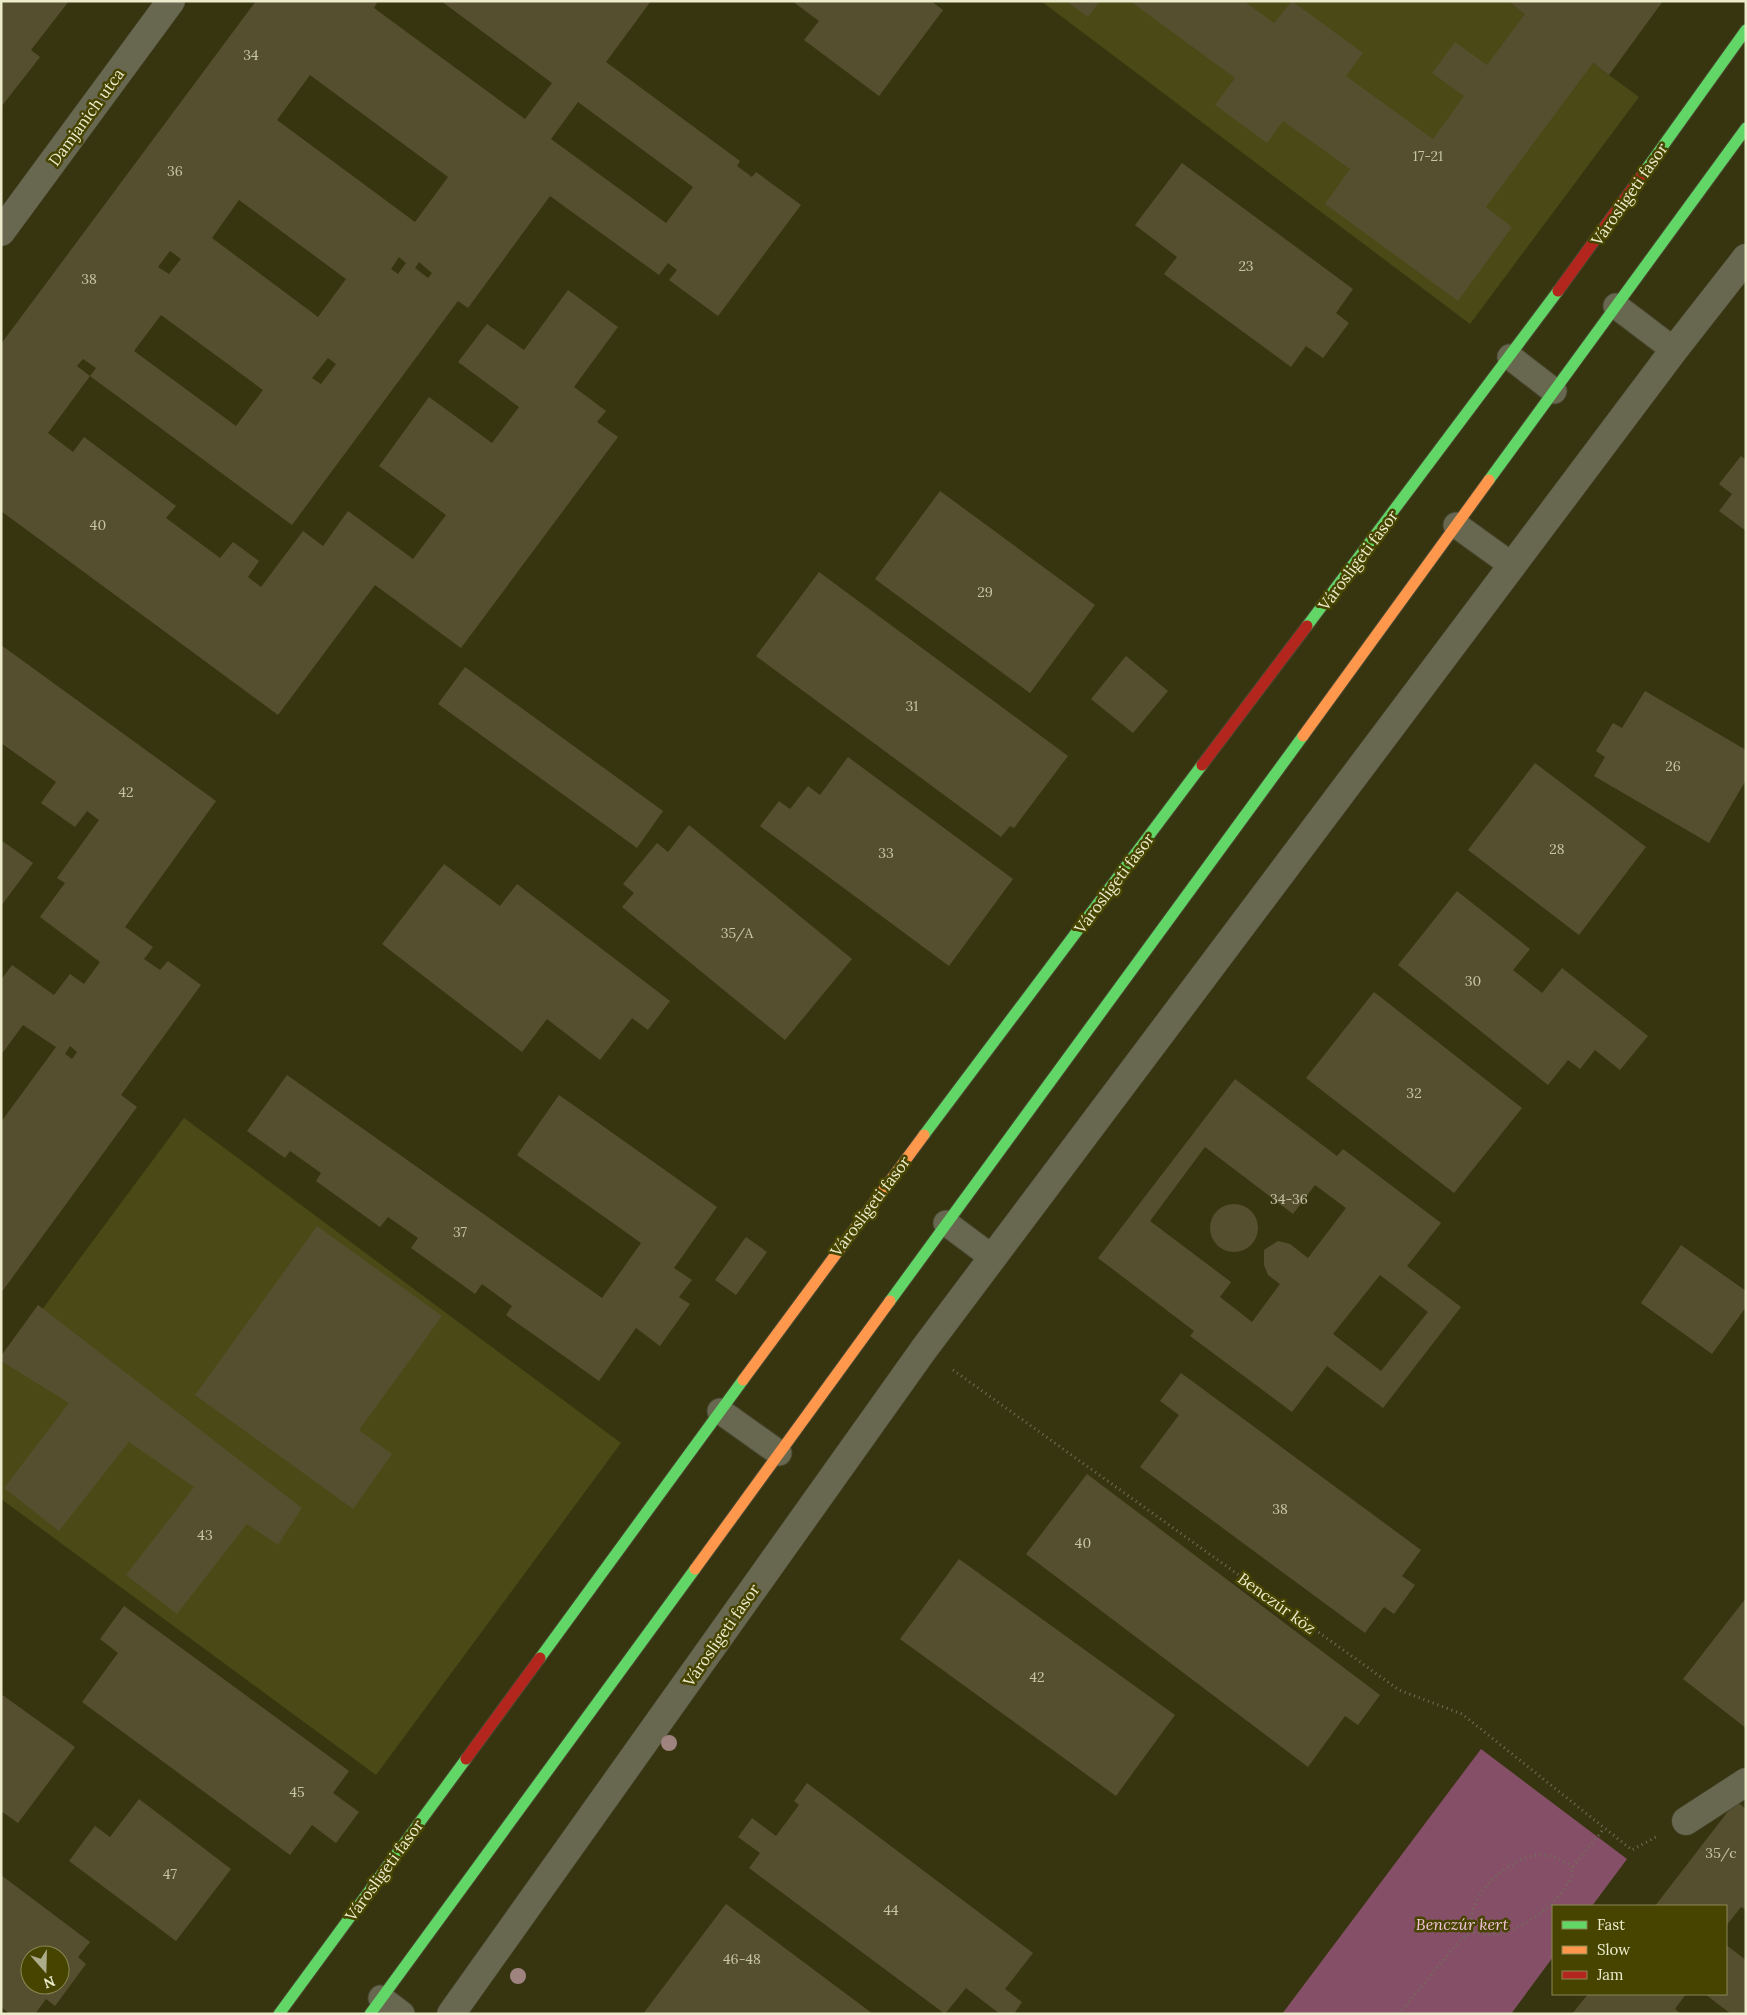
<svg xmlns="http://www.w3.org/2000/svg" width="1747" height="2015" viewBox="0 0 1747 2015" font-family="Lora,serif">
	<rect width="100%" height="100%" fill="#373510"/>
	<g fill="#4b4915">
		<path d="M1041 1H1508L1639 97 1470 324Z"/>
		<path d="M184 1118 621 1443 376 1775 1 1499V1365Z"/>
	</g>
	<path fill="#864f68" d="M1481 1749 1627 1859 1592 1906H1553V1957L1511 2014H1282Z"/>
	<g fill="#564f2f" fill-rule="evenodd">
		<path d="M1 1H69L31 50 40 57 1 107Z"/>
		<path d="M256 1H378L374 8 525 119 552 83 441 1H651L606 62 740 161 737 166 752 177 756 172 801 205 718 316 669 280 677 270 668 263 659 275 550 196 468 308 458 301 292 525 90 376 96 368 83 359 77 366 90 376 48 433 73 452 84 437 176 506 166 518 220 558 233 542 259 561 248 577 261 587 303 531 323 546 348 511 413 559 446 515 379 466 429 397 492 443 519 407 458 362 487 324 524 350 568 290 618 327 574 387 606 411 597 422 618 437 461 648 375 585 278 715 1 511V344ZM310 75 448 177 415 222 277 120ZM578 102 693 187 666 223 551 139ZM239 200 346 279 318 317 212 238ZM170 251 181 259 169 274 158 267ZM399 257 406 263 398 274 391 269ZM419 262 432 273 428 278 415 268ZM161 315 263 390 236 426 134 351ZM328 358 336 364 321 384 312 378Z"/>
		<path d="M792 1H931L943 10 879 96 804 40 819 21Z"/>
		<path d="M1066 1H1100L1088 17Z"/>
		<path d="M1130 1H1244L1274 23 1292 1 1363 53 1346 76 1433 139 1464 96 1432 73 1455 42 1487 65 1525 14 1508 1H1663L1609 75 1593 63 1486 207 1512 227 1458 301 1325 204 1350 169 1283 121 1267 143 1215 105 1235 78Z"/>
		<path d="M1182 163 1353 289 1336 313 1349 323 1323 358 1306 346 1291 367 1164 274 1177 257 1135 225Z"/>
		<path d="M1741 456 1746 460V531L1719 511 1732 494 1719 484Z"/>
		<path d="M940 491 1095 605 1030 693 875 579Z"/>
		<path d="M819 572 1068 756 1014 828 1010 826 1001 837 756 656Z"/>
		<path d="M1 645 216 801 125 927 153 947 144 959 160 970 168 961 201 985 121 1095 137 1107 1 1293V1122L56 1047 23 1025 1 1055V980L12 965 54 995 70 974 84 984 100 962 40 917 65 883 57 878 99 820 87 811 75 827 41 803 56 782 1 743ZM70 1046 77 1052 72 1059 65 1054Z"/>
		<path d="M1126 656 1168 691 1133 733 1091 699Z"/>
		<path d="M465 667 663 811 637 848 438 704Z"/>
		<path d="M1645 691 1746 750V780L1709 843 1594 776 1605 757 1596 751 1613 723 1622 728Z"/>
		<path d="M848 757 1013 879 949 966 760 826 779 801 790 809 808 786 820 795Z"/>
		<path d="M1535 763 1646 847 1579 935 1468 850Z"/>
		<path d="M689 825 852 959 785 1040 622 907 634 893 623 884 657 843 668 852Z"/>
		<path d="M1 840 33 863 1 906Z"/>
		<path d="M444 864 500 906 517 884 670 1001 648 1030 632 1018 600 1060 547 1019 522 1052 382 944Z"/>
		<path d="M1457 891 1530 949 1513 970 1542 993 1562 968 1648 1036 1620 1070 1595 1050 1580 1069 1568 1060 1548 1085 1398 965Z"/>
		<path d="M1374 992 1522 1108 1454 1193 1306 1078Z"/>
		<path d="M287 1075 602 1298 641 1243 517 1155 559 1095 717 1207 674 1268 692 1280 679 1297 690 1304 660 1346 636 1328 599 1381 506 1315 512 1306 482 1284 475 1294 411 1248 418 1238 388 1217 380 1227 316 1181 321 1173 290 1151 285 1158 247 1131Z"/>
		<path d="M1235 1079 1337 1156 1343 1149 1441 1223 1407 1266 1461 1307 1383 1408 1327 1366 1292 1412 1190 1336 1194 1331 1098 1258ZM1205 1147 1293 1214 1315 1185 1346 1208 1308 1258 1290 1244 1278 1241 1264 1250V1265L1268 1275 1280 1284 1252 1322 1220 1297 1231 1282 1150 1221ZM1380 1275 1428 1312 1381 1371 1333 1334Z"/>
		<circle cx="1234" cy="1228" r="24"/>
		<path d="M317 1226 442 1316 359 1430 392 1454 353 1509 195 1395Z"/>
		<path d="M746 1237 767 1252 736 1295 715 1280Z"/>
		<path d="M1681 1245 1746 1291V1307L1712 1354 1641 1303Z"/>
		<path d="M38 1305 302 1508 278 1545 247 1524 177 1614 126 1575 194 1487 129 1442 59 1531 4 1488 69 1403 1 1361V1356Z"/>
		<path d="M1181 1373 1421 1550 1402 1576 1415 1585 1394 1614 1384 1607 1365 1633 1140 1467 1179 1415 1160 1401Z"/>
		<path d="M1087 1474 1380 1695 1358 1725 1345 1716 1308 1767 1026 1554Z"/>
		<path d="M959 1559 1175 1715 1116 1796 900 1639Z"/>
		<path d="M1746 1598V1728L1683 1679Z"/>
		<path d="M124 1606 349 1771 333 1793 359 1812 336 1843 312 1825 290 1855 82 1702 118 1653 100 1639Z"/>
		<path d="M1 1694 75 1747 18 1823 1 1811Z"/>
		<path d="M807 1783 1033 1953 1005 1989 1022 2002 1014 2014H1000L966 1988 945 2014 749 1868 760 1853 738 1837 752 1818 776 1836 799 1805 794 1801Z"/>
		<path d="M139 1799 231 1869 176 1941 69 1861 95 1826 110 1837Z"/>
		<path d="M1736 1801 1746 1809V1910L1741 1907 1726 1926V1906H1655Z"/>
		<path d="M1 1875 90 1942 78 1957 86 1964 55 2006 46 1999 35 2014H10L1 2007ZM30 1955H60V1985H30Z"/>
		<path d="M726 1904 873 2014H643Z"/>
		<path d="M1726 1945 1746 1960V2014H1731L1705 1994H1726Z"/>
		<path d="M1588 1994H1686L1675 2009 1681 2014H1572Z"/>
	</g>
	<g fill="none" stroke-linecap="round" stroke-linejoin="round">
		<defs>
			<g id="lane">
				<path d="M1616 306 1674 350"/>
				<path d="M1510 357 1554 391"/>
				<path d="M1456 525 1513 566"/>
				<path d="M946 1223 993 1258"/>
				<path d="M720 1411 779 1453"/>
				<path d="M381 1998 402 2014"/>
			</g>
			<g id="street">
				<path d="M1 232 171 1"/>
				<path d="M1686 1821 1746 1782"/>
				<path d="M451 2014 924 1349 1674 350 1746 258"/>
			</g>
			<g id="fast">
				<path d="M1645 171 1746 30"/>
				<path d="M1489 480 1746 128"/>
				<path d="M1307 626 1558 291"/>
				<path d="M924 1135 1202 765"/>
				<path d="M890 1301 1303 736"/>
				<path d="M540 1658 743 1380"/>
				<path d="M279 2014 466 1759"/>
				<path d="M370 2014 695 1569"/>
			</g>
			<g id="slow">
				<path d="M1303 736 1489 480"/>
				<path d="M743 1380 924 1135"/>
				<path d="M695 1569 890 1301"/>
			</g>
			<g id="jam">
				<path d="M1558 291 1645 171"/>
				<path d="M1202 765 1307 626"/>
				<path d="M466 1759 540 1658"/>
			</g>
		</defs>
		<use href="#lane" stroke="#494831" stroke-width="27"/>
		<use href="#street" stroke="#494831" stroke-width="29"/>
		<use href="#fast" stroke="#494831" stroke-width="13"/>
		<use href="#slow" stroke="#494831" stroke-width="13"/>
		<use href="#jam" stroke="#494831" stroke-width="13"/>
		<g stroke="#706f59" stroke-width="3" stroke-dasharray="1 4" stroke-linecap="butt">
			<path d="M953 1370 1399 1690 1462 1714 1632 1850 1656 1837"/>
			<path d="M1573 1867C1564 1861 1555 1856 1544 1855 1512 1852 1463 1898 1472 1931 1504 1945 1553 1910 1569 1882 1572 1877 1571 1870 1575 1864 1584 1852 1595 1841 1604 1828"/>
			<path d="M1399 2014 1455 1946 1472 1931"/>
		</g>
		<use href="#lane" stroke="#686750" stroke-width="25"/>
		<use href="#street" stroke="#686750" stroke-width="28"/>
		<use href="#fast" stroke="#63d668" stroke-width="11"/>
		<use href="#slow" stroke="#ff974d" stroke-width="11"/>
		<use href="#jam" stroke="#b3261e" stroke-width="11"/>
	</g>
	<g fill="#9e837f">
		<circle cx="669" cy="1743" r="8"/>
		<circle cx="518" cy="1976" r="8"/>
	</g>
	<g text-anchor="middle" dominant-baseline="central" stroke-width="5" stroke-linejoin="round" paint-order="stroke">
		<g font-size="14" fill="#c6c5a6">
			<text x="251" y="55">34</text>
			<text x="1428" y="156">17-21</text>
			<text x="175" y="171">36</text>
			<text x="1246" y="266">23</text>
			<text x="89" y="279">38</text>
			<text x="98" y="525">40</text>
			<text x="985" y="592">29</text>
			<text x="912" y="706">31</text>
			<text x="1673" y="766">26</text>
			<text x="126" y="792">42</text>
			<text x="1557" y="849">28</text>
			<text x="886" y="853">33</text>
			<text x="737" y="933">35/A</text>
			<text x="1473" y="981">30</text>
			<text x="1414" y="1093">32</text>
			<text x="1289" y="1199">34-36</text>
			<text x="460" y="1232">37</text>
			<text x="1280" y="1509">38</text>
			<text x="205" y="1535">43</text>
			<text x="1083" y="1543">40</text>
			<text x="1037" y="1677">42</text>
			<text x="297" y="1792">45</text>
			<text x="1721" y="1853">35/c</text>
			<text x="170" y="1874">47</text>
			<text x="891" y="1910">44</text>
			<text x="742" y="1959">46-48</text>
		</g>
		<g font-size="16" fill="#ececcd" stroke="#474400">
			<text transform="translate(86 117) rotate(-54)">Damjanich utca</text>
			<text transform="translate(1629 194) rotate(-55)">Városligeti fasor</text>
			<text transform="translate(1358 560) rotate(-53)">Városligeti fasor</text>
			<text transform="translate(1114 883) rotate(-53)">Városligeti fasor</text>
			<text transform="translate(870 1206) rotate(-53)">Városligeti fasor</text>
			<text transform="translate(1277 1603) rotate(36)">Benczúr köz</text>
			<text transform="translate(721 1635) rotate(-55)">Városligeti fasor</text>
			<text transform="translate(384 1870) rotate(-54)">Városligeti fasor</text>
		</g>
		<g font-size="16" font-style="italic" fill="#f2c2da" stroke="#474400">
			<text x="1462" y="1924">Benczúr kert</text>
		</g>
	</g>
	<rect width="1747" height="2015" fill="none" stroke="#ececcd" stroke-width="5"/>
	<rect x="1552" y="1905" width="175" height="90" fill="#474400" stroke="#898752"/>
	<rect x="1562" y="1921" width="25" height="8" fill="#63d668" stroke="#898752"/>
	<text x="1597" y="1930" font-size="15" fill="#ececcd">Fast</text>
	<rect x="1562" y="1946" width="25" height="8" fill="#ff974d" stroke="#898752"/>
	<text x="1597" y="1955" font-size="15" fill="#ececcd">Slow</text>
	<rect x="1562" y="1971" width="25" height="8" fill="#b3261e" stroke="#898752"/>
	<text x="1597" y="1980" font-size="15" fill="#ececcd">Jam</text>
	<g transform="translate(45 1970) rotate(160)"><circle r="24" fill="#474400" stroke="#898752"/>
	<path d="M0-4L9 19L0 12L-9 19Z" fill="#adac8b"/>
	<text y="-8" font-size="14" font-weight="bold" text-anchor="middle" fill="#ececcd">N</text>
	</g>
</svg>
